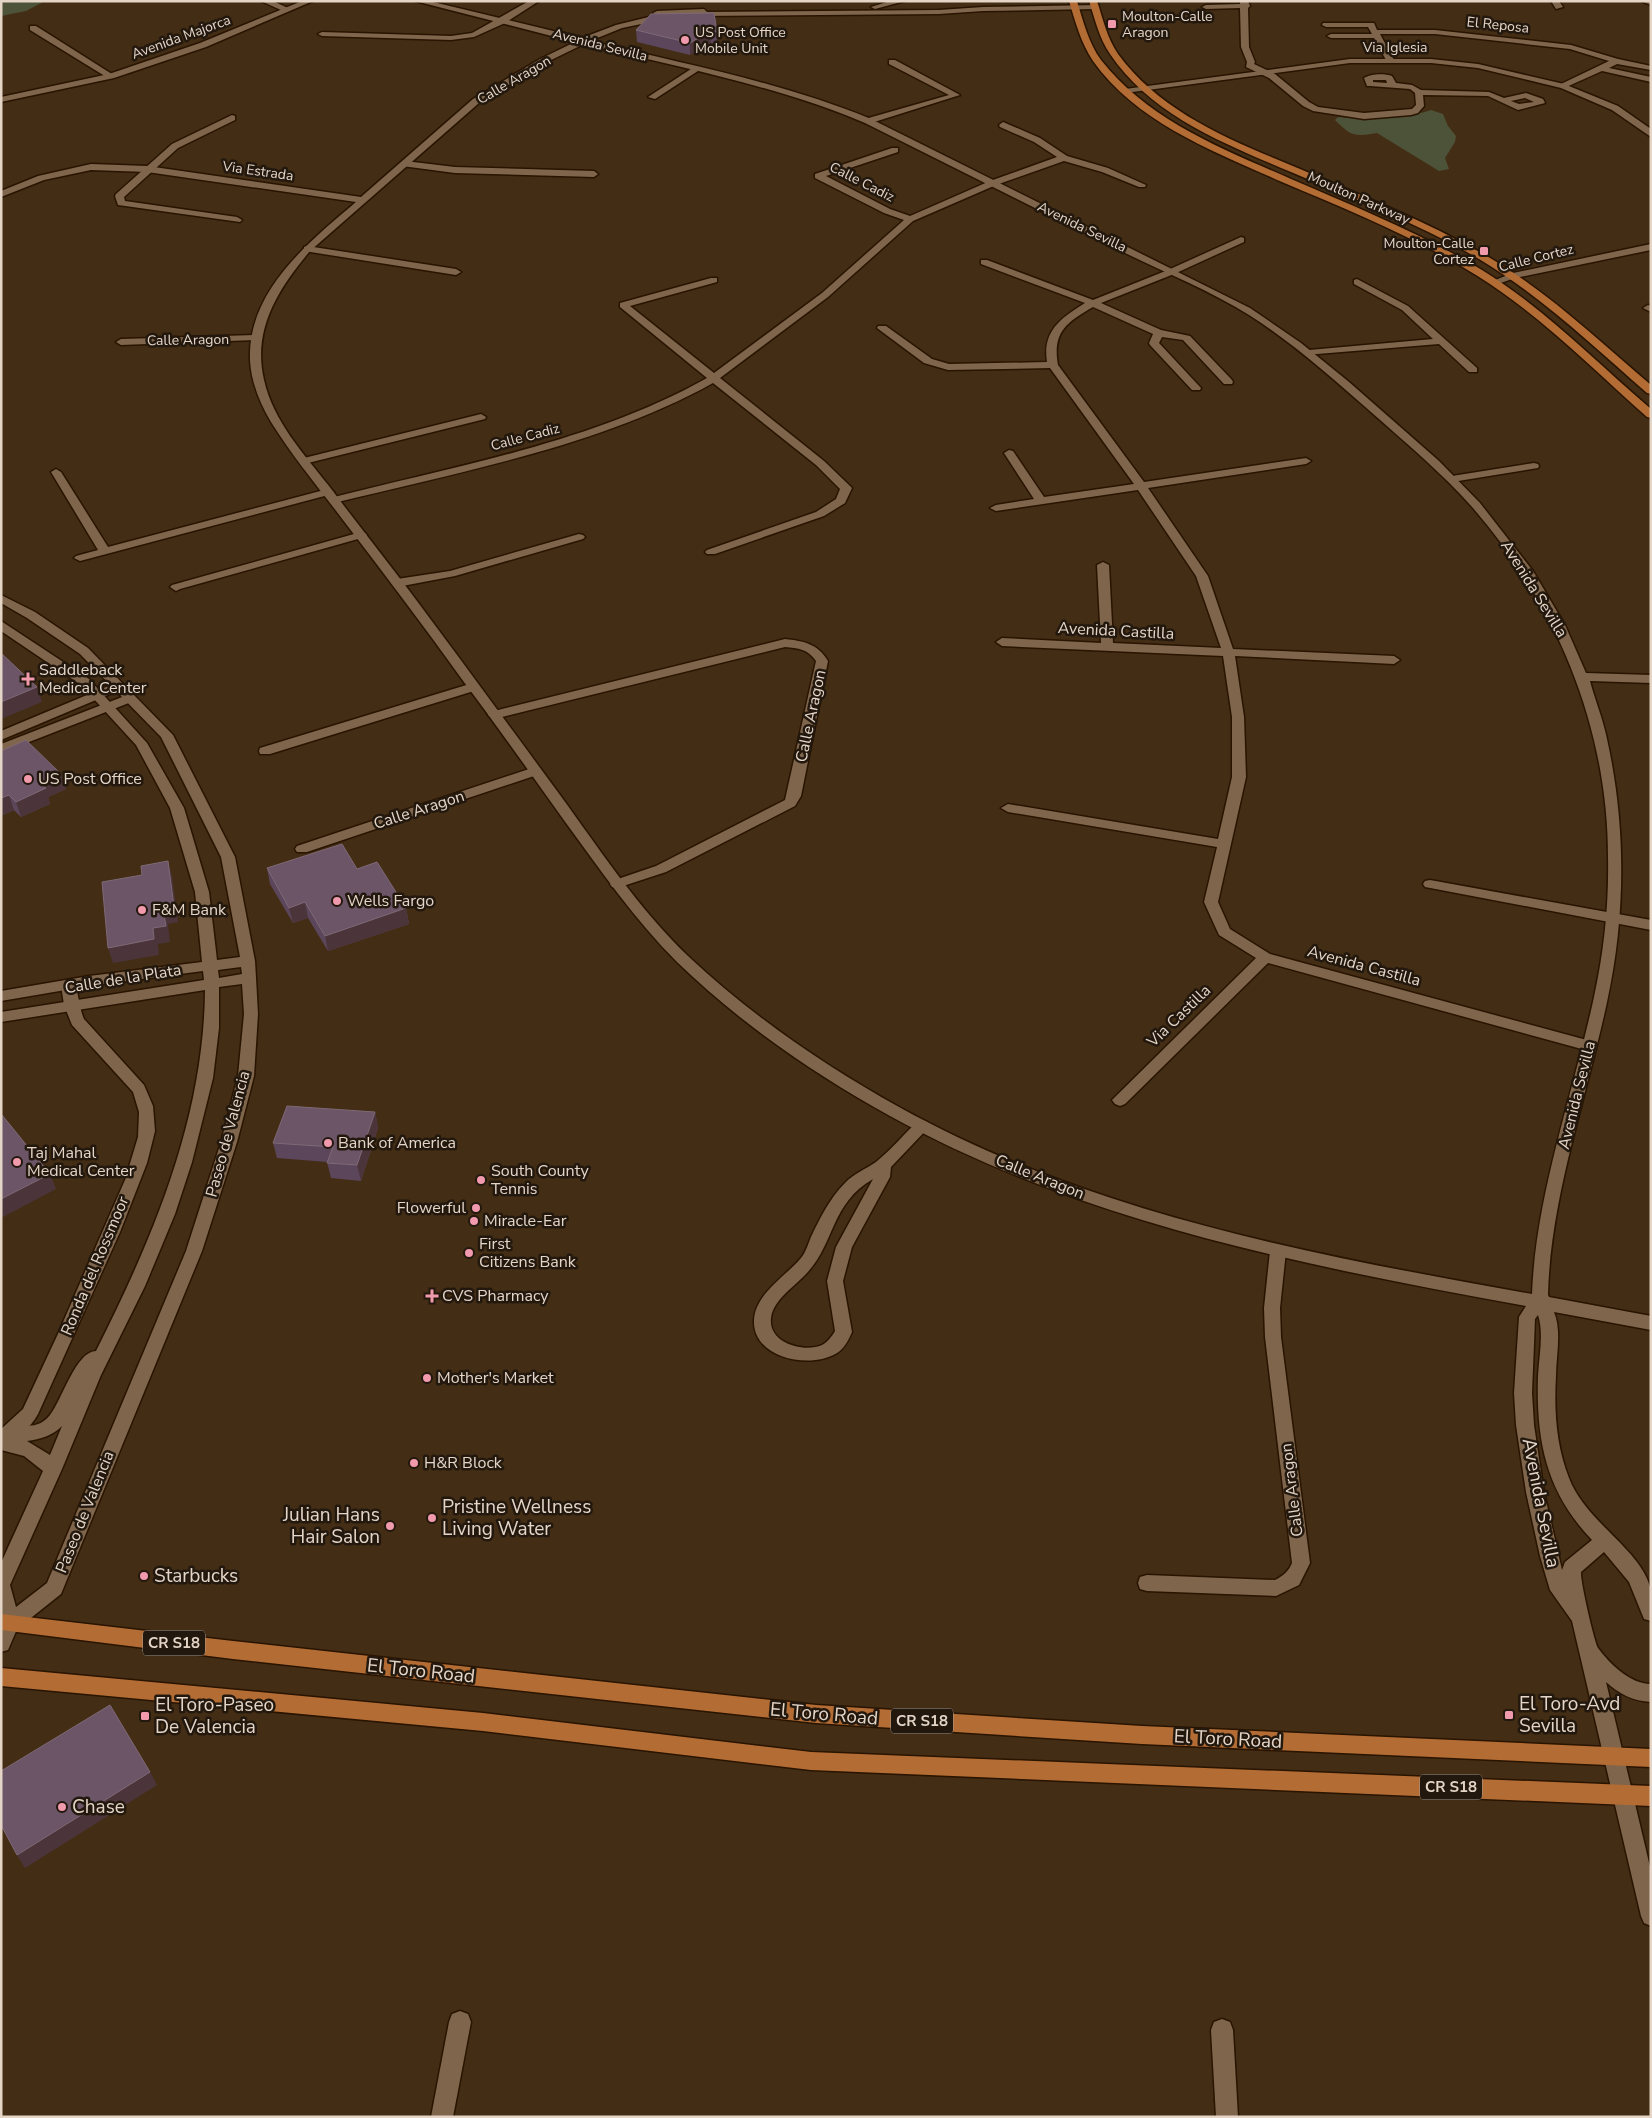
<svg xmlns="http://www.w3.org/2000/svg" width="1652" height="2118" viewBox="0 0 1652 2118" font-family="'Nunito Sans',sans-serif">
	<rect width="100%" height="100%" fill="#432d15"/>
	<g fill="#4d5339">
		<path d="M1 1H45L26 11 1 16Z"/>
		<path d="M1431 110 1443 114 1448 126 1456 136 1455 142 1445 158 1449 169 1439 171 1377 133C1354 137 1351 136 1335 120L1338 117C1370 119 1401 120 1431 110Z"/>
	</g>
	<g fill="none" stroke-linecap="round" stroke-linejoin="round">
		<defs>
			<g id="street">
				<path d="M261 1H273L290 9 283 11Z"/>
				<path d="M529 1H539L505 23 474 37 451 40 322 36 318 34 322 32 451 36 472 33Z"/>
				<path d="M1240 1H1248L1250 6 1248 8 1249 47 1255 62 1254 64 1275 74 1309 102 1318 107 1364 113 1412 109 1416 105 1415 93 1410 89 1370 86H1367L1364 78C1370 74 1384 73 1392 76L1396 83 1412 85 1421 90 1489 92 1504 98 1526 93 1543 99 1545 103 1518 110 1488 96 1423 95 1424 106 1418 113 1411 115 1364 119 1313 111 1303 106 1269 78 1246 67 1247 62 1241 47 1240 8 1206 9 1202 7 1206 5 1240 4ZM1373 80H1386L1387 83 1373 82ZM1525 98 1534 102 1519 104 1511 101Z"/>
				<path d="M1551 1H1559L1563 7 1556 9Z"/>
				<path d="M1641 1H1651V5Z"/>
				<path d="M1323 23H1374L1377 30H1435L1571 45 1618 59 1651 66V70L1617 64 1609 68 1651 77V82L1602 71 1564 88 1560 86 1561 84 1609 61 1570 49 1435 34H1380L1394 60 1390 62 1386 60 1374 38H1331L1327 36 1331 34H1372L1368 27H1326L1322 25Z"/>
				<path d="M30 26H36L115 76 108 78 30 30Z"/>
				<path d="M889 60H895L960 95 871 123H865V119L949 95 889 64Z"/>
				<path d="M694 67 701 69 655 99 648 97Z"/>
				<path d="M232 115 235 116V120L178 148 124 197 125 201 237 217 242 220 240 222 118 205 115 196 116 194 172 144Z"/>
				<path d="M1003 122 1040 138 1067 156 1108 168 1146 185 1145 187H1139L1102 172 1064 161 996 185 913 221 828 297 720 378 824 461 850 486 852 488 845 503 824 516 715 554H707L705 552 707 550 816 512 836 499 840 489 816 465 713 383C600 446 459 472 334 503L328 500 330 498C456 466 593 442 707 378L620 307V303L711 278H717V282L630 306 714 373 822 293 904 220 884 213 815 178V174L892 148H898V152L826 176 890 209 910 216 990 181 1057 157 1034 142 1000 127 999 125Z"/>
				<path d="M405 161 455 167 594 171 598 174 594 177 455 173 402 166 401 164Z"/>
				<path d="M1241 237 1244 238V242L1174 274 1101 303 1161 330 1190 336 1232 380 1233 382 1232 384H1224L1183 340 1162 337 1159 343 1201 388 1200 390H1192L1150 345 1149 343 1153 334 1093 307C1067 322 1052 332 1058 365L1144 482 1306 458 1311 461 1306 464 1148 488 1208 576 1233 649 1394 656 1400 660 1394 664 1235 656 1244 717 1246 777 1218 902 1230 929 1270 954 1594 1042 1596 1046 1594 1050 1589 1051 1268 963 1125 1104 1120 1106 1115 1104 1112 1100 1256 958 1219 935 1204 902 1217 847 1008 812 1001 808 1008 804 1218 839 1232 777V717L1223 656 1002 646 996 642 1002 638 1101 643 1097 565 1103 562 1109 565 1113 643 1221 648 1196 576 1138 490 996 511 990 508 996 505 1034 499 1004 453 1009 450 1013 451 1044 497 1134 484 1050 368 948 370 924 363 877 328 878 326H886L932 359 949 364 1047 362C1042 331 1061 318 1085 303L981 264V260H987L1093 300 1168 270Z"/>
				<path d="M307 246 456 269 461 272 456 275 304 251V247Z"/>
				<path d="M1357 279 1408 306 1477 368V372H1469L1439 344 1305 355 1304 353 1309 350 1433 339 1402 310 1354 284V280Z"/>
				<path d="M1648 305 1651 306V312L1643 308Z"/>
				<path d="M255 335 259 336V340L121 345 116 342 121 339Z"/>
				<path d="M481 414 486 417 485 419 304 464 299 461 300 459Z"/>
				<path d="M1534 463 1538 464 1539 466 1538 468 1452 482 1447 479 1452 476Z"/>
				<path d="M56 469 61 472 108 547 328 489 334 492 332 494 80 561 74 558 76 556 98 550 51 472Z"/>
				<path d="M361 532 365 533 367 535 365 537 180 589 176 591 170 587 172 585Z"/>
				<path d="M579 534 583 535 585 537 583 539 455 576 397 587 391 583 397 579 450 571Z"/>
				<path d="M785 639C804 641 818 644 828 661L801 796 795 806 666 872 617 888 612 887 610 884 612 881 656 866 785 800 816 661C808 649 798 648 785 647L494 719 488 715 490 712Z"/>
				<path d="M118 682 122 683 124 686 122 689 1 740V731Z"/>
				<path d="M473 683 477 684 479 687 477 690 270 754H260L259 751 260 748Z"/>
				<path d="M130 694 136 698 134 701 1 753V744Z"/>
				<path d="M535 767 540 768 541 771 540 774 307 852H297L295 849 297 846Z"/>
				<path d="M1430 880 1651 920V930L1425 887 1423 884 1425 881Z"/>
				<path d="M68 980 73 982C79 991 79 1008 84 1019L144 1085 153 1106 155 1131 147 1163 120 1232 38 1414C31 1428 15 1439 1 1444V1429L23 1409 57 1336 125 1180 138 1137 139 1112 133 1092 72 1025 64 1005 61 985 63 982Z"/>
				<path d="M922 1120 927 1122 930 1126 891 1167 890 1177 852 1247 843 1281 852 1332C849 1339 844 1349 837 1353 810 1370 752 1358 754 1320 755 1294 786 1276 801 1258 806 1252 808 1244 811 1237 820 1218 830 1198 845 1183 853 1174 866 1169 876 1162 891 1150 903 1135 917 1122ZM873 1179 836 1247 827 1281 835 1331C832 1336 828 1342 822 1345 804 1353 768 1343 771 1318 773 1300 795 1286 806 1274 835 1244 830 1204 873 1179Z"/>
				<path d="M1278 1245 1284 1247 1286 1251 1280 1308 1281 1337 1310 1563 1299 1585 1276 1596 1147 1591 1140 1589 1138 1583 1140 1577 1147 1575 1275 1580C1283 1576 1289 1571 1292 1563L1265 1337 1264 1308 1270 1251 1272 1247Z"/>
				<path d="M460 2011 468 2014 471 2022 453 2117H431L449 2022 452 2014Z"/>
				<path d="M1222 2019 1230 2022 1233 2030 1238 2117H1216L1211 2030 1214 2022Z"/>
			</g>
			<g id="secondary">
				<path d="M302 1H313L206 47 114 78 1 102V97L109 74 200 43Z"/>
				<path d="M415 1H429L582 38 616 25 657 15 653 13 657 11 704 9 707 12 939 10 983 7 1098 5V9H1095L983 11 939 14 695 16 691 14 670 15V18L622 28 590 41C685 64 781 82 871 119L1250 308 1301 343 1349 382 1439 461 1480 503 1533 571 1565 625 1586 673 1651 675V683L1590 681C1595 700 1603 719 1607 739 1626 825 1626 915 1607 1002 1587 1096 1550 1199 1548 1295L1549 1297 1651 1316V1330L1554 1312C1562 1331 1556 1356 1556 1376 1554 1411 1556 1445 1569 1478 1585 1521 1640 1549 1650 1587 1652 1597 1651 1611 1651 1621L1644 1619 1629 1582 1604 1552 1581 1572C1580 1580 1594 1641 1598 1648 1610 1664 1630 1684 1651 1684V1702C1633 1701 1619 1694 1606 1682L1651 1871V1926L1644 1923 1641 1916 1572 1621 1550 1590 1540 1556 1526 1492 1516 1425 1514 1393 1519 1317 1526 1306C1307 1266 1087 1224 890 1116 814 1074 740 1023 677 962 635 920 601 871 566 823 531 774 497 726 461 678 423 625 383 572 343 520 319 488 292 456 271 422 260 403 251 382 250 360 247 291 309 242 356 202L147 172 91 170 44 180 1 197V191L38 176 91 164 147 166 361 197 473 99 540 59 575 42ZM584 44C678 67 775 85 865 123 951 166 1037 209 1123 252 1164 272 1211 291 1249 315 1293 343 1332 378 1371 412 1406 443 1442 473 1473 508 1557 605 1608 728 1608 857 1609 904 1604 952 1594 997 1573 1095 1536 1193 1532 1294 1314 1255 1094 1215 899 1107 823 1065 751 1015 688 956 638 908 600 850 560 795 510 727 461 660 411 593 384 557 356 522 329 486 304 454 273 421 264 380 252 329 279 288 310 251L479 103 545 63ZM1538 1315C1544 1333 1539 1356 1538 1376 1536 1441 1546 1492 1592 1540L1565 1562 1562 1570 1544 1492 1534 1425 1532 1393 1535 1319Z"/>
				<path d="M890 1H905L875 9 871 7Z"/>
				<path d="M1350 59H1431L1478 64 1564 84 1618 106 1651 129V137L1612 110 1561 88 1478 68 1431 63H1350L1125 93 1121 91 1125 89Z"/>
				<path d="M1651 244V250L1515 278 1495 285 1490 282 1513 273Z"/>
				<path d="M1 595 35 612 88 648 173 735 235 857 255 961 256 978 258 1014 254 1076 237 1142 202 1251 61 1594 17 1629 8 1650 1 1652V1563L43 1471 24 1456 1 1450V1430C17 1420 35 1434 50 1415 62 1400 76 1351 96 1351 153 1238 204 1118 205 990L1 1022V1012L204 980 203 971 89 986 1 1001V991L89 976 202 962 195 892 170 808 136 745 81 685 1 631V621L89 679 147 743 184 808 209 892 217 960 240 957 221 857 161 737 80 654 27 618 1 603ZM241 967 242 974 219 978 218 970ZM242 984 244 1014 238 1076 221 1142 186 1251 47 1583 16 1607 10 1585 62 1469 101 1375 145 1286 175 1214 192 1162 213 1078 219 1028V987ZM62 1426 50 1455 27 1441C41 1439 52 1436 62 1426Z"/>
			</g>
			<g id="primary">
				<path d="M1069 1H1077C1083 21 1089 44 1101 60 1149 121 1223 149 1291 179 1356 207 1422 234 1482 270 1544 308 1596 362 1651 409V418L1647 417C1592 368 1539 314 1476 275 1415 237 1348 210 1282 182 1215 152 1137 123 1093 61 1081 43 1075 21 1069 1Z"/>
				<path d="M1089 1H1097C1103 19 1107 38 1118 54 1162 114 1233 141 1300 169 1362 196 1426 221 1485 255 1546 290 1598 340 1651 385V394L1647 393C1593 346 1541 296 1479 259 1420 224 1354 199 1291 172 1225 144 1152 116 1110 54 1099 38 1095 19 1089 1Z"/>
				<path d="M1 1614 233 1641 816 1705 1142 1726 1651 1749V1767L1142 1744 816 1723 233 1659 1 1630Z"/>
				<path d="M1 1668 483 1713 811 1752 1651 1786V1806L811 1770 483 1731 1 1686Z"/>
			</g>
		</defs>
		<use href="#street" stroke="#291400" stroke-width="3"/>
		<use href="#secondary" stroke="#291400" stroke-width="3"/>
		<use href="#primary" stroke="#291400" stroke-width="3"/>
		<use href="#street" fill="#7e654c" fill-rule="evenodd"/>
		<use href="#secondary" fill="#7e654c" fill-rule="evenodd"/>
		<use href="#primary" fill="#b36c34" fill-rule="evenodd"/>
	</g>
	<g fill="#5c465b">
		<path d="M714 13 717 32V44L711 43 690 55 637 42 636 30Z"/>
		<path d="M1 751 66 789 48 797 50 804 21 817 14 810 1 816Z"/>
		<path d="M267 868 357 869 406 908 409 924 328 951 308 918 293 923 270 884Z"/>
		<path d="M375 1112 378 1128 361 1181 331 1178 327 1162 277 1158 273 1143Z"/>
	</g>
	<g fill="#4c353a">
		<path d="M710 31 711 43 690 55V43Z"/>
		<path d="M37 687 42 702 1 719V702Z"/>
		<path d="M61 774 66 789 48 797 50 804 21 817 16 802 39 783Z"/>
		<path d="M9 795 14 810 1 816V798Z"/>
		<path d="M168 861 172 876 178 922 168 924 170 942 158 944 159 955 113 963 108 948 153 928 163 909Z"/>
		<path d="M305 902 308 918 293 923 289 908Z"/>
		<path d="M406 908 409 924 328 951 325 936Z"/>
		<path d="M375 1112 378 1128 361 1181 357 1165Z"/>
		<path d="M50 1174 56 1189 1 1218V1199Z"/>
		<path d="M150 1772 157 1785 25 1868 17 1855Z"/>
	</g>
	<g fill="#6b5567" stroke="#7e6976">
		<path d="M714 13 717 32 710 31 690 43 636 30 651 14Z"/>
		<path d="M1 653 37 687 1 702Z"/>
		<path d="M26 740 61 774 39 783 46 788 16 802 9 795 1 798V751Z"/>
		<path d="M342 844 357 869 377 862 406 908 325 936 305 902 289 908 267 868Z"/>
		<path d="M168 861 174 907 163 909 166 926 153 928 154 939 108 948 102 882 142 875 141 866Z"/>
		<path d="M287 1106 375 1112 357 1165 327 1163 333 1147 273 1143Z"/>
		<path d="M1 1115H2L50 1174 1 1199Z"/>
		<path d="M110 1705 150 1772 17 1855 1 1825V1771Z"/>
	</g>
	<g fill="#f29aad" stroke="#22180e" stroke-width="2">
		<rect x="1107" y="19" width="10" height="10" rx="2.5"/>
		<circle cx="685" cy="40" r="5"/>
		<rect x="1479" y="246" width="10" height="10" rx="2.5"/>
		<path d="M25.5 671.5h5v5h5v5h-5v5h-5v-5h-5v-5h5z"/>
		<circle cx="28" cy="779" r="5"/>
		<circle cx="337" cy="901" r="5"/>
		<circle cx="142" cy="910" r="5"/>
		<circle cx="328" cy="1143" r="5"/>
		<circle cx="17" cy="1162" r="5"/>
		<circle cx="481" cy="1180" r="5"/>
		<circle cx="476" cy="1208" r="5"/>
		<circle cx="474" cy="1221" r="5"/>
		<circle cx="469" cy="1253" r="5"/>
		<path d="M429.5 1288.5h5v5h5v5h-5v5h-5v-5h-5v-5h5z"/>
		<circle cx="427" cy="1378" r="5"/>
		<circle cx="414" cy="1463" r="5"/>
		<circle cx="432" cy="1518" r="5"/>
		<circle cx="390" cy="1526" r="5"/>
		<circle cx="144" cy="1576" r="5"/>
		<rect x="1504" y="1710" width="10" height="10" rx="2.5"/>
		<rect x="140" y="1711" width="10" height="10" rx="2.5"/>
		<circle cx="62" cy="1807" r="5"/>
	</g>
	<g text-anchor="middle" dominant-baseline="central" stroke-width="5" stroke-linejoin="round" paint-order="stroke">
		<g font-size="14" fill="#e4d5c7" stroke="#22180e" text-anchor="start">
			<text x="1122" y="16">Moulton-Calle<tspan x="1122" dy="16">Aragon</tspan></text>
			<text x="695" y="32">US Post Office<tspan x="695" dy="16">Mobile Unit</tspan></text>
			<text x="1474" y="243" text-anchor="end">Moulton-Calle<tspan x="1474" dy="16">Cortez</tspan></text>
		</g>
		<g font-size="14" fill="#e4d5c7" stroke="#22180e">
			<text transform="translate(1498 25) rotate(6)">El Reposa</text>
			<text transform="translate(181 37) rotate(-20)">Avenida Majorca</text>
			<text transform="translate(600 45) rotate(14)">Avenida Sevilla</text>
			<text x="1395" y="47">Via Iglesia</text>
			<text transform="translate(514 80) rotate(-30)">Calle Aragon</text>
			<text transform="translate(258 171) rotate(8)">Via Estrada</text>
			<text transform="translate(862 182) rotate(27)">Calle Cadiz</text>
			<text transform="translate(1359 198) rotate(24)">Moulton Parkway</text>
			<text transform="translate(1082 227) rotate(26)">Avenida Sevilla</text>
			<text transform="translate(1536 258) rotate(-14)">Calle Cortez</text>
			<text transform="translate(188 340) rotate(-1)">Calle Aragon</text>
			<text transform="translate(525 437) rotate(-15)">Calle Cadiz</text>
		</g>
		<g fill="#22180e" stroke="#aa9c90" stroke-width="1">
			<rect x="143" y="1630.5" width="62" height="25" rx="4"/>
			<rect x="891" y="1708.5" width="62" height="25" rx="4"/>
			<rect x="1420" y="1774.5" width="62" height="25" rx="4"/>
		</g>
		<g font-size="15" font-weight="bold" fill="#e4d5c7">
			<text x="174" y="1643">CR S18</text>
			<text x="922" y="1721">CR S18</text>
			<text x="1451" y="1787">CR S18</text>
		</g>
		<g font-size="16" fill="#e4d5c7" stroke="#22180e">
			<text transform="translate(1534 589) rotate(58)">Avenida Sevilla</text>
			<text transform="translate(1116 631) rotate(3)">Avenida Castilla</text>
			<text transform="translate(811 716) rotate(-78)">Calle Aragon</text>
			<text transform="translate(419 810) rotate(-18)">Calle Aragon</text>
			<text transform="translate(1364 966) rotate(15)">Avenida Castilla</text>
			<text transform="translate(123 979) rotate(-9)">Calle de la Plata</text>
			<text transform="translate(1179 1016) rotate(-44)">Via Castilla</text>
			<text transform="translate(1577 1095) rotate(-76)">Avenida Sevilla</text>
			<text transform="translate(228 1134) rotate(-75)">Paseo de Valencia</text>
			<text transform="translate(1040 1177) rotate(22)">Calle Aragon</text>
			<text transform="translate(95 1266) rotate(-67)">Ronda del Rossmoor</text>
			<text transform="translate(1292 1490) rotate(-97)">Calle Aragon</text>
			<text transform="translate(85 1512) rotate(-68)">Paseo de Valencia</text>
		</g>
		<g font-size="16" fill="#e4d5c7" stroke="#22180e" text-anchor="start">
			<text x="39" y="670">Saddleback<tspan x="39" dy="18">Medical Center</tspan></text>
			<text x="38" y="779">US Post Office</text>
			<text x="347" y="901">Wells Fargo</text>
			<text x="152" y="910">F&amp;M Bank</text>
			<text x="338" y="1143">Bank of America</text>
			<text x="27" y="1153">Taj Mahal<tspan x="27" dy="18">Medical Center</tspan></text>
			<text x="491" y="1171">South County<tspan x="491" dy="18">Tennis</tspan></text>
			<text x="466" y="1208" text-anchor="end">Flowerful</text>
			<text x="484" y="1221">Miracle-Ear</text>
			<text x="479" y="1244">First<tspan x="479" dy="18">Citizens Bank</tspan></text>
			<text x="442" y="1296">CVS Pharmacy</text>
			<text x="437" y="1378">Mother's Market</text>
			<text x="424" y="1463">H&amp;R Block</text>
		</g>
		<g font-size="19" fill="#e4d5c7" stroke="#22180e">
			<text transform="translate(1541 1503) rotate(79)">Avenida Sevilla</text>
			<text transform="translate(421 1671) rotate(6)">El Toro Road</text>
			<text transform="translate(824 1714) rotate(5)">El Toro Road</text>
			<text transform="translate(1228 1739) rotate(3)">El Toro Road</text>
		</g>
		<g font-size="19" fill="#e4d5c7" stroke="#22180e" text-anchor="start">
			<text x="442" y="1507">Pristine Wellness<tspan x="442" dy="22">Living Water</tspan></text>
			<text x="380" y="1515" text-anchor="end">Julian Hans<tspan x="380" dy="22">Hair Salon</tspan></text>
			<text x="154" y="1576">Starbucks</text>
			<text x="1519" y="1704">El Toro-Avd<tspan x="1519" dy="22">Sevilla</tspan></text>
			<text x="155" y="1705">El Toro-Paseo<tspan x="155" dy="22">De Valencia</tspan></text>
			<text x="72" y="1807">Chase</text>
		</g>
	</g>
	<rect width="1652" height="2118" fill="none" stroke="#e4d5c7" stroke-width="5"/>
</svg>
